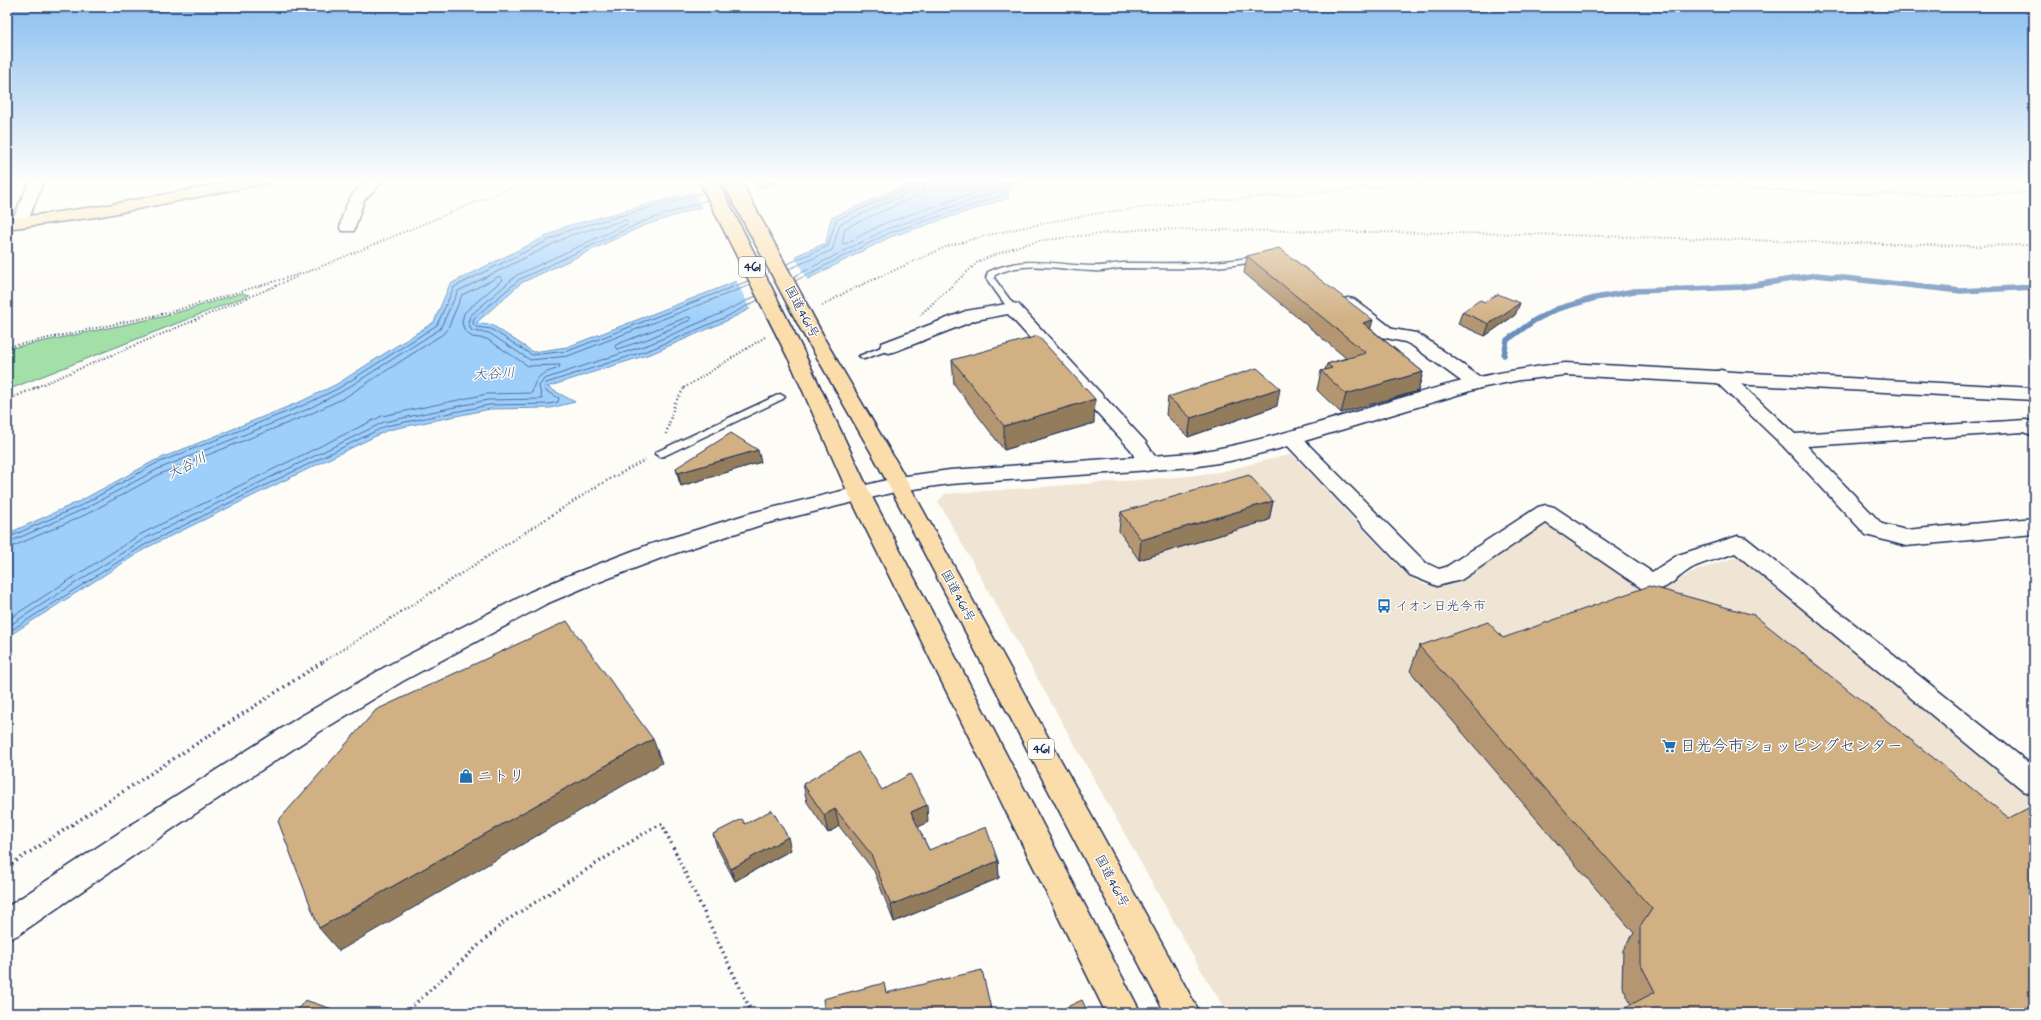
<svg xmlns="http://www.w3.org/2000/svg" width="2041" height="1020" viewBox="0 0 2041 1020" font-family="'Architects Daughter','Klee One',sans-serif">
	<rect width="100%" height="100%" fill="#fdfcf7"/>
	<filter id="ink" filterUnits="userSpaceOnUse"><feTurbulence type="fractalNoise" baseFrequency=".025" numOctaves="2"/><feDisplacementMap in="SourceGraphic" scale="8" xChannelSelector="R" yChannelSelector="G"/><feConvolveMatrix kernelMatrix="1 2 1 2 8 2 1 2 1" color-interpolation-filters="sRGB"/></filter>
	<g filter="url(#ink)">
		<path fill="#f0e5d4" d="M1292 454 1401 569 1413 579 1424 584 1438 587 1449 585 1463 578 1534 524 1552 527 1652 593 1700 569 1740 556 2034 793V1013H1228L1206 979 938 501 945 494 1178 477 1219 472Z"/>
		<path fill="#a2e0a8" stroke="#5e8883" d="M242 293 249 295 7 390V349L166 316Z"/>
		<path fill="#9ecffb" stroke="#6a8fbc" d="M740 180H783L643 226 521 283 476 323 492 325 533 352 567 347 722 287 826 243 831 218 916 180H1025L1009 187 1008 198 890 237 726 321 653 353 547 387 575 402 550 408 490 409 388 430 148 547 7 637V534L80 501 154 461 302 401 337 384 434 322 450 284 567 226Z"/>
		<g fill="#fdfcf7">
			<path d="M733 180H752L758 190 702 208 693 190Z"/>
			<path d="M794 255 808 281 751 311 736 280Z"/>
		</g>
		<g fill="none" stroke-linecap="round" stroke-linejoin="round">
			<g stroke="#4f6f9d" stroke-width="1">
				<path d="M927 180 925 188 920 194 845 228 842 243 845 244 885 223 993 187 996 180"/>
				<path d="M708 200 642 222 520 279 474 318 473 324 476 327 491 329 532 355 568 351 748 281"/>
				<path d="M787 264 828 246 836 220 914 185 916 180"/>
				<path d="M789 269 832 250 840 224 916 189 920 185 921 180"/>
				<path d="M793 277 887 229 998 191 1004 180"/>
				<path d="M795 281 889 233 1003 195 1006 184 1015 180"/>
				<path d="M688 317 691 318 690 320 648 339 617 349 615 347 616 345Z"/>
				<path d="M7 538 82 505 155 464 304 405 339 388 437 325 454 287 569 230 704 193"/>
				<path d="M7 543 84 509 158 469 306 410 341 392 440 329 458 291 571 235 625 220 628 221 627 224 517 275 470 316 468 323 472 331 489 333 530 360 568 356 750 285"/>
				<path d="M7 549 87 514 160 474 308 415 344 398 443 334 448 328 462 295 500 276 502 280 464 313 462 322 464 330 472 337 487 339 528 366 560 365 559 368C542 374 536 374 532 393L487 394 382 416 141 534 7 620"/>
				<path d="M7 627 144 539 384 422 488 400 542 399 539 386 544 379 650 344 722 313 756 296"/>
				<path d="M7 633 146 544 386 426 489 405 549 404 558 402 559 398 544 390 546 383 652 349 724 318 758 300"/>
			</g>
			<path stroke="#6a8fbc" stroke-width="5.5" d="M1504 355 1507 340 1535 320 1557 309 1595 298 1634 291 1742 287 1817 275 1961 291 2034 287"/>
			<defs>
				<g id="service">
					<path d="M1259 256 1263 258 1262 260C1215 271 1169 268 1122 268 1112 269 1103 272 1094 271 1060 270 1027 259 995 275L994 278 1016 308 1012 311 1009 310 986 278 988 272C1026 254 1056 266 1095 266 1105 267 1113 263 1123 263 1169 263 1214 265 1259 256Z"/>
					<path d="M889 344 892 345V349L864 359 859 356Z"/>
					<path d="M780 394 785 397 783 399 664 456 660 457 655 454 656 452Z"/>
				</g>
				<g id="minor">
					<path d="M30 180H44L27 223 25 226H13L11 223Z"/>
					<path d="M369 180H385L364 200 354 231H342L340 228C343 208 351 191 369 180Z"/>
					<path d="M1348 298 1354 299 1393 329 1416 333 1425 338 1483 379 1486 383 1483 387 1476 389 1469 387 1413 346 1405 342 1381 337 1342 307 1339 303 1342 299Z"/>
					<path d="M1012 303 1018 304 1145 441 1154 455 1157 464 1154 469 1147 471 1140 469 1131 450 1008 314 976 320 896 351 889 353 882 351 880 347 882 343 966 311Z"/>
					<path d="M1721 370 1728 372 1795 434 2026 420 2034 422V436L2023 432 1807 446 1882 524 1906 530 2034 518V534L1906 546 1866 535 1783 446 1714 380 1711 376 1714 372Z"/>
					<path d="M1291 432 1298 434 1426 563 1439 569 1446 567 1538 507 1546 505 1554 507 1652 572 1678 555 1738 536 1746 538 2034 767V795L2024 791 1735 553C1722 558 1708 561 1696 566 1678 574 1665 596 1644 590L1546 523 1461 580 1437 586 1410 575 1284 442 1281 438 1284 434Z"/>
				</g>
				<path id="tertiary" d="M1565 363 2034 388V400L1565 375 1520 380 1480 388 1278 449 1230 461 1193 467 950 484 899 491 764 524 664 557 586 587 546 604 403 681 316 734 178 825 18 935 7 940V907L158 807 298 718 385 667 530 592 570 575 648 545 751 513 899 477 950 470 1193 453C1290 438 1380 400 1475 378 1505 371 1535 367 1565 363Z"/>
				<path id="primary" d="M242 180H269L267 183 102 216 7 229V219L102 206Z"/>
				<g id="trunk">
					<path d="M816 335 822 336 825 340 896 461 1200 1013H1165L876 461 807 340 810 336Z"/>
					<path d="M796 349 803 351 805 355 870 493 1141 1013H1106L848 493 787 355 789 351Z"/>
				</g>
			</defs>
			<use href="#service" stroke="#1b2f5e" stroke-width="3"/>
			<use href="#minor" stroke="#1b2f5e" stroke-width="3"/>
			<use href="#tertiary" stroke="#1b2f5e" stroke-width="3"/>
			<use href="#primary" stroke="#1b2f5e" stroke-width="3"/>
			<use href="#trunk" stroke="#1b2f5e" stroke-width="3"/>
			<g stroke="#1b2f5e" stroke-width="2" stroke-dasharray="1 2.5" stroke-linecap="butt">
				<path d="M822 306 846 292 948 246 988 235 1054 221 1106 212 1184 203 1450 181 1532 180 1707 185 1829 193 1946 195 2034 193"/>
				<path d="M920 315 979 261 1018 246 1044 240 1145 229 1527 234 1969 246 2034 245"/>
				<path d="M7 347 167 313 310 271 529 180"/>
				<path d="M34 388 299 276"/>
				<path d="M684 388 765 337"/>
			</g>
			<g stroke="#1b2f5e" stroke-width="2.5" stroke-dasharray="1 3" stroke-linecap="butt">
				<path d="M7 400 37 387"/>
				<path d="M666 434 675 403 685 387"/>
				<path d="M323 662 599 485 645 460"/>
			</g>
			<g stroke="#1b2f5e" stroke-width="3.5" stroke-dasharray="1.5 4" stroke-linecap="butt">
				<path d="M7 867 324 661"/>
				<path d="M405 1013 504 922 651 829 662 824 752 1013"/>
			</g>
			<use href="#service" fill="#fdfcf7" fill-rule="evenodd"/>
			<use href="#minor" fill="#fdfcf7" fill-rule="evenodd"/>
			<use href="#tertiary" fill="#fdfcf7" fill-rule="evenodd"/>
			<use href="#primary" fill="#fbddab" fill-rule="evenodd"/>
			<use href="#trunk" fill="#fbddab" fill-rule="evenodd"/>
			<defs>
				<g id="trunk-bridge">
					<path d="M708 180 796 355"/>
					<path d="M731 180 816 340"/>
				</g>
			</defs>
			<use href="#trunk-bridge" stroke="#1b2f5e" stroke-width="20" stroke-linecap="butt"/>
			<use href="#trunk-bridge" stroke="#fbddab" stroke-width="17"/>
		</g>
		<g fill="#b49772" stroke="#1b2f5e">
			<path d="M1247 256 1371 329 1423 372 1418 391 1341 413 1317 390 1321 371 1325 370 1327 364 1346 358 1244 273Z"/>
			<path d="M1485 302 1520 303 1515 315 1485 336 1458 324 1462 312Z"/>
			<path d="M952 360 1094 423 1004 450 954 384Z"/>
			<path d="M1168 397 1277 406 1188 437 1166 415Z"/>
			<path d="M761 462 681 486 679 481 676 468Z"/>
			<path d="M1273 501 1269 520 1139 560 1119 531 1121 512Z"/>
			<path d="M1503 638 2009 818 2034 1013 1631 1004 1622 986 1623 950 1634 933 1410 671 1419 646Z"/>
			<path d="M803 784 882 790 928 822 918 827 929 850 998 861 999 878 894 922 874 871 839 826 828 833 807 802Z"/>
			<path d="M745 824 791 850 735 881 717 847 713 834Z"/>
		</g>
		<g fill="#927b5c" stroke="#1b2f5e">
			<path d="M1520 303 1515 315 1485 336 1489 324Z"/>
			<path d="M1373 320 1368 338 1363 323Z"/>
			<path d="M1423 372 1418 391 1341 413 1346 394Z"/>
			<path d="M1280 388 1277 406 1188 437 1191 418Z"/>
			<path d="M1095 399 1094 423 1004 450V426Z"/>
			<path d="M758 450 761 462 681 486 678 473Z"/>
			<path d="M1273 501 1269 520 1139 560 1141 540Z"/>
			<path d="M653 739 662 763 339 951 319 928Z"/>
			<path d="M927 805 928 822 913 830 911 812Z"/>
			<path d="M835 809 839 826 828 833 824 815Z"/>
			<path d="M788 837 791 850 735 881 731 869Z"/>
			<path d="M998 861 999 878 894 922 891 905Z"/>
			<path d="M332 1009 337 1013H329Z"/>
		</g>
		<g fill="#d1b084" stroke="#1b2f5e">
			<path d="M1279 248 1373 320 1363 323 1423 372 1346 394 1321 371 1332 368 1327 364 1366 353 1247 256Z"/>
			<path d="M1498 294 1520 303 1489 324 1462 312 1480 300 1485 302Z"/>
			<path d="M1038 336 1095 399 1004 426 952 360Z"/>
			<path d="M1257 368 1280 388 1191 418 1168 397Z"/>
			<path d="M731 433 758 450 678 473 676 468Z"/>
			<path d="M1249 475 1273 501 1141 540 1121 512Z"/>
			<path d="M1649 586 1754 615 2009 818 2034 805V1013H1615L1655 992 1640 963V927L1652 909 1419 646 1488 622 1503 638Z"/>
			<path d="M567 621 653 739 319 928 278 821 376 710Z"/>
			<path d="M858 752 882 790 910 774 927 805 911 812 929 850 986 827 998 861 891 905 871 854 835 809 824 815 803 784Z"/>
			<path d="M772 810 788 837 731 869 713 834 742 819 745 824Z"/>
			<path d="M982 970 992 1013H825L823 999 884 983 886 993Z"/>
			<path d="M305 1000 332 1009 329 1013H295Z"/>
			<path d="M1082 1000 1088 1013H1054Z"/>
		</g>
	</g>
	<linearGradient id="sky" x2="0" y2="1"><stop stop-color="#8abff0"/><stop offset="0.56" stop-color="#fefefb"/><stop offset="1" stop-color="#fefefb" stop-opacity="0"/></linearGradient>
	<rect width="2041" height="322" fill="url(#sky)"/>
	<defs>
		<symbol id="bus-bare" viewBox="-9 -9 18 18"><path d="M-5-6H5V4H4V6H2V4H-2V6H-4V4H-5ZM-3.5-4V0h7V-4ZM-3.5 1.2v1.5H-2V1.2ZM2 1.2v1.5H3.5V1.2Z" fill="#1f6fb2" stroke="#fdfcf7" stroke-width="2.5" paint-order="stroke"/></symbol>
		<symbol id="supermarket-bare" viewBox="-9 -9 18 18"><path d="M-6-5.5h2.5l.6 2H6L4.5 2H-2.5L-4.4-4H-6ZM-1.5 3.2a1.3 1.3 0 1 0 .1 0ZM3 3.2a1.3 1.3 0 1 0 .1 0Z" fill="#1f6fb2" stroke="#fdfcf7" stroke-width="2.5" paint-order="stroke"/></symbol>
		<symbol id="shop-bare" viewBox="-9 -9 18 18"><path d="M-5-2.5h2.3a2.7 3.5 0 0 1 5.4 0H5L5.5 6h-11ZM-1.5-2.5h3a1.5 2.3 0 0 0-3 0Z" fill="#1f6fb2" stroke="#fdfcf7" stroke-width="2.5" paint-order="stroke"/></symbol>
	</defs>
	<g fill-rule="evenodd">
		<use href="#bus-bare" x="1374" y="596" width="20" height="20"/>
		<use href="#supermarket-bare" x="1659" y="736" width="20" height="20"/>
		<use href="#shop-bare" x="456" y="766" width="20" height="20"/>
	</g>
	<g text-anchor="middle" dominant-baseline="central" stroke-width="3" stroke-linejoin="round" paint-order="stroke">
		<g fill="#fdfcf7" stroke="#5f6c8c" stroke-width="1">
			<rect x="739" y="257" width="26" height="20" rx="3"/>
			<rect x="1028" y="739" width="26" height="20" rx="3"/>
		</g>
		<g font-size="12" font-weight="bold" fill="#1b2f5e">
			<text x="752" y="267">461</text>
			<text x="1041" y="749">461</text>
		</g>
		<g font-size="13" fill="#1b2f5e" stroke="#fdfcf7">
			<text transform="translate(802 312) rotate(62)">国道461号</text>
			<text transform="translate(958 596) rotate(62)">国道461号</text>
			<text transform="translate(1112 881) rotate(62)">国道461号</text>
		</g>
		<g font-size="13" fill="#1b2f5e" stroke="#fdfcf7" text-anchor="start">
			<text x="1395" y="606">イオン日光今市</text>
		</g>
		<g font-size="14" font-style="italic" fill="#3c5785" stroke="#fdfcf7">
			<text transform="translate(494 374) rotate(-3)">大谷川</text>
			<text transform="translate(187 466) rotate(-27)">大谷川</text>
		</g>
		<g font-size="16" fill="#1b2f5e" stroke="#fdfcf7" text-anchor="start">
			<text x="1680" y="746">日光今市ショッピングセンター</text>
			<text x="477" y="776">ニトリ</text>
		</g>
	</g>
	<rect width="2041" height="1020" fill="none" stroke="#fdfcf7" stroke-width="24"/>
	<rect x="12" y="12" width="2017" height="996" fill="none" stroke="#1b2f5e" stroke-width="1.5" filter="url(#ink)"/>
</svg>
